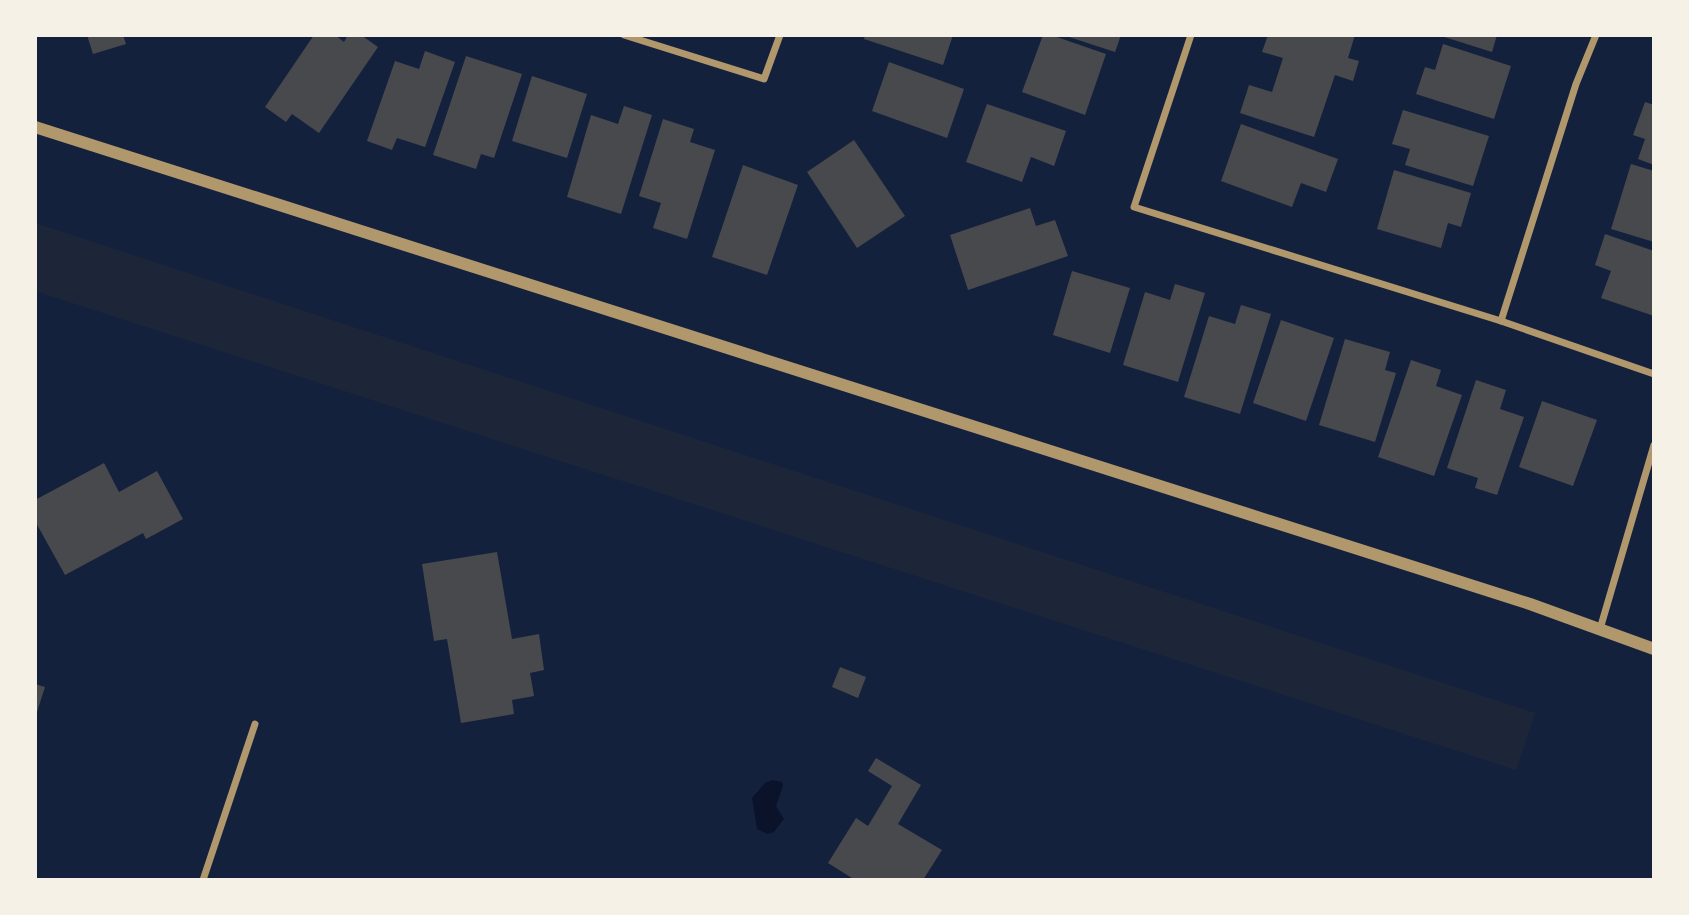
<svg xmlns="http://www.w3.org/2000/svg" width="1689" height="915" font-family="Signika,sans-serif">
  <rect width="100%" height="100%" fill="#14213d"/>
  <polygon fill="#1d2539" points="35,223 1535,713 1516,770 35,291"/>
  <polygon fill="#0b132b" points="772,780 782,782 783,786 776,806 784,819 774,832 767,834 757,829 752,798 765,783"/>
  <g fill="#48494c">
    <polygon points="87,35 123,35 126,44 93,54"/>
    <polygon points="314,35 335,35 344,42 348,35 361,35 378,47 319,133 292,114 286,122 265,107"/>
    <polygon points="865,35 953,35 943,65 864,39"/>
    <polygon points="1043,35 1051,35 1106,54 1085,115 1022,92"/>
    <polygon points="1063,35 1121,35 1115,52"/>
    <polygon points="1268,35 1355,35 1348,58 1359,61 1353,81 1335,75 1314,137 1240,113 1249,85 1272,92 1283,58 1262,52"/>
    <polygon points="1438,35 1497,35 1492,52"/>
    <polygon points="1443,44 1511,66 1494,119 1416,94 1425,67 1435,70"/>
    <polygon points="425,51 455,62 425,147 397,138 392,150 367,141 395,61 419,69"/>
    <polygon points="466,56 522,74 494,158 481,154 476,169 433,155"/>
    <polygon points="889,62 964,89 947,138 872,111"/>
    <polygon points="532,76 587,94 567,158 512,141"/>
    <polygon points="1645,102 1654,105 1654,165 1638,159 1645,139 1633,135"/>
    <polygon points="987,104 1066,131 1054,166 1031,157 1022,182 966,162"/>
    <polygon points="624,106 652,115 621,214 567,197 591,115 618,124"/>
    <polygon points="1403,110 1489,136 1473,186 1405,165 1410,149 1392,144"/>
    <polygon points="663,119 694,129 690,142 715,150 687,239 653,228 661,203 639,196"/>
    <polygon points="1241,124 1338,159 1326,192 1301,183 1292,207 1221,181"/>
    <polygon points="854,140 905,216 857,248 807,172"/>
    <polygon points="1631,164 1654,171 1654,242 1611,229"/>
    <polygon points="743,165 798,185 767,275 712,257"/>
    <polygon points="1394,170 1471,193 1461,227 1448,223 1441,248 1377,229"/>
    <polygon points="1030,208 1036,226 1055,220 1068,256 968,290 950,235"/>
    <polygon points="1605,234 1654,251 1654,316 1601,298 1611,271 1595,265"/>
    <polygon points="1072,271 1130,288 1110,353 1053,335"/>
    <polygon points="1175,284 1205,293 1178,382 1123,365 1145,292 1170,300"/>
    <polygon points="1241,305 1271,314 1240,414 1184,397 1209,316 1235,324"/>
    <polygon points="1281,320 1334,338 1306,421 1253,403"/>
    <polygon points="1345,339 1390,352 1385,370 1396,373 1375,442 1319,425"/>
    <polygon points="1411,360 1441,370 1436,386 1462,395 1434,476 1378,457"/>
    <polygon points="1476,380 1506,390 1500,409 1524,417 1497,495 1475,488 1478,478 1447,468"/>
    <polygon points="1542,401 1597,420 1573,486 1519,467"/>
    <polygon points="104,463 119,492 157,471 183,519 146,539 143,533 65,575 35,521 35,500"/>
    <polygon points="497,552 512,639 539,634 544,670 530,673 534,696 512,700 514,714 461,723 447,639 434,641 422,564"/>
    <polygon points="840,667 866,677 858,698 832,687"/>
    <polygon points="35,684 45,687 36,715 35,715"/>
    <polygon points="876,758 921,785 898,824 942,850 923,880 855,880 828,863 856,818 868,826 892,786 868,771"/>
  </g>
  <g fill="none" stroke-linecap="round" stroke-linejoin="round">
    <g stroke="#b1986c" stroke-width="7">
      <polyline points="624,35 764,79 780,35"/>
      <polyline points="1191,35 1134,207 1501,321 1654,374"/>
      <polyline points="1501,321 1576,84 1596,35"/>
      <polyline points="1600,629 1654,445"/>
      <polyline points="203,880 255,724"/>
    </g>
    <polyline stroke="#b1986c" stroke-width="12" points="35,127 1530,604 1654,649"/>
  </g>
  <rect width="1689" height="915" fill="none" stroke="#f6f1e7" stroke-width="74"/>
</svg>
